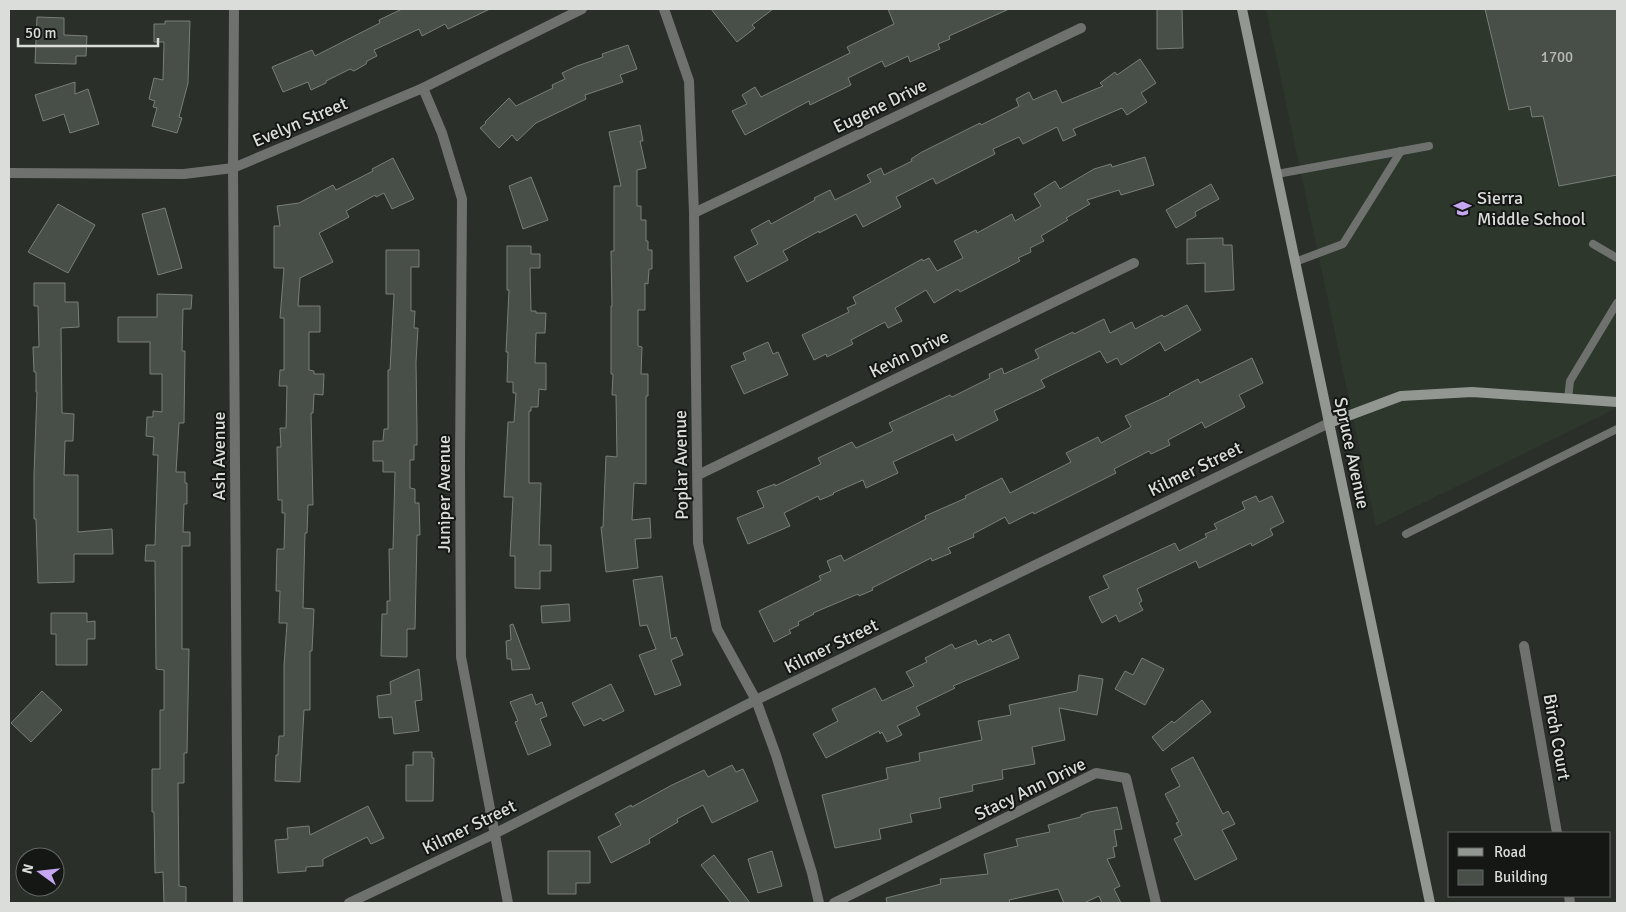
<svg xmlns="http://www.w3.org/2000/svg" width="1626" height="912" font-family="Signika,sans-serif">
  <rect width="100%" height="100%" fill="#2a2f2a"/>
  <polygon fill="#2d372c" points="1266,9 1617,9 1617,408 1376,526"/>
  <g fill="#484e48" stroke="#787f78">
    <polygon points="402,9 490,9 448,29 445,24 422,36 419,29 374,50 377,56 367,61 366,64 354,71 350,69 326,81 326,83 311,90 308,82 283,92 272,67 312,50 315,56 380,23 379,20"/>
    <polygon points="711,9 773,9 752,25 755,28 737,42"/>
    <polygon points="888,9 1009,9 949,36 950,39 938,44 940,49 910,62 908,56 885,67 882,61 848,78 851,85 810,105 809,101 745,135 732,111 747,104 742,95 755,87 761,97 850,53 847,47 894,24"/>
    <polygon points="1157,9 1182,9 1183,48 1157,49"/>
    <polygon points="1485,9 1617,9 1617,175 1559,186 1543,116 1532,117 1530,106 1509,110"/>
    <polygon points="37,17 64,18 64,35 87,36 86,56 76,56 76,64 35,63"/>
    <polygon points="165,21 190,21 188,83 179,117 182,118 177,133 152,126 157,108 153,107 155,101 149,99 154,78 163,80 164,42 154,42 154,24 165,24"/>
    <polygon points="628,45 637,69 620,75 623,82 585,95 586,99 536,123 517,141 512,135 499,148 480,128 486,123 485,122 509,98 516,106 553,88 552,85 565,79 562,73 577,66 603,57 602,54"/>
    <polygon points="1140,59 1156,83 1141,93 1147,102 1127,115 1122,108 1073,129 1076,135 1063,141 1057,127 1023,144 1019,137 993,149 995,154 936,184 933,178 896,197 901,207 863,227 856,214 819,233 819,231 783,251 788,260 747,282 734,257 758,244 751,230 769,220 771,224 815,200 814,198 830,190 835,200 871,182 867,175 881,168 884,175 912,161 911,159 922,152 980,123 981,125 1019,106 1016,99 1029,92 1033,100 1056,90 1062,103 1103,86 1100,83 1115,72 1117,75"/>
    <polygon points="75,82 75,94 88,89 99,124 70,133 64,114 43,121 35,95"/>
    <polygon points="640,125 643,141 640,141 646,168 637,170 637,206 641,206 641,220 646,220 646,241 648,241 648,250 652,250 652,269 649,269 648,284 645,283 645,310 638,310 638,346 642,347 641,374 648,374 648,396 646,396 646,484 634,483 632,520 650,518 651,538 635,539 638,568 606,572 601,527 603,527 606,456 617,457 616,395 612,395 613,374 611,374 611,306 612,306 611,251 614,251 614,186 621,186 609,132"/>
    <polygon points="1145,157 1154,185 1121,195 1119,190 1087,200 1090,204 1066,218 1068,220 1041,236 1044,241 1030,248 1031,252 1018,258 1020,261 960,292 958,289 934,303 926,290 895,308 902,321 888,328 885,322 851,340 853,344 827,357 826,354 814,360 802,335 849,312 847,308 856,304 853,297 922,259 923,261 929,258 937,271 963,258 954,241 976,230 977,233 1012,214 1015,221 1041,206 1034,194 1055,181 1060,189 1094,169 1111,164 1112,167"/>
    <polygon points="393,158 414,199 392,209 384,193 376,197 375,195 346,211 349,217 319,233 333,262 300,278 298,306 320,306 320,332 309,332 309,370 314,371 314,374 324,374 323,395 314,394 313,413 311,413 313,505 308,505 307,533 305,533 303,608 314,609 312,651 310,651 310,710 304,710 300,782 275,781 276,755 278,755 279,736 284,736 284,666 287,623 279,623 280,591 276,591 277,549 284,549 285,513 282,513 282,500 278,500 277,447 281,447 280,428 286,428 287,386 279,386 280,370 284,370 284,318 280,318 284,268 274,268 274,226 280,226 277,206 299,203 333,185 336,190 373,171 372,169"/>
    <polygon points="531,177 548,220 523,229 509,186"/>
    <polygon points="1211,184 1219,199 1195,212 1196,216 1176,228 1166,210"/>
    <polygon points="58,204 95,225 68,273 28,252"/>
    <polygon points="165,208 182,268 158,275 142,214"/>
    <polygon points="1223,238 1223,245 1232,245 1234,290 1205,292 1205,263 1187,264 1187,239"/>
    <polygon points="507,246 531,246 531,254 540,254 540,268 530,268 531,311 536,311 536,313 546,313 545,333 536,333 535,363 546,363 546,390 539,389 538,407 531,407 531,411 529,411 529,483 541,483 539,545 551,545 551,571 540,571 540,589 515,588 515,556 510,556 513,497 504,497 508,422 514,422 516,393 513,393 513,382 507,382 508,352 506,352 509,290 507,290"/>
    <polygon points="386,250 419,250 419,267 411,267 411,311 415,311 414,328 418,328 416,362 417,429 417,445 414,445 414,460 410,460 410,488 415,489 415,503 419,503 420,535 417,535 415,629 407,629 407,657 381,656 382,614 387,614 387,601 390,601 389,549 393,549 395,472 383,472 383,461 373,461 373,441 383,441 384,429 388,429 388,370 390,370 394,294 386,294"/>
    <polygon points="34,283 65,283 65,302 78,302 79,327 61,328 62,413 74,414 73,441 65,441 64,475 78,475 78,532 112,529 113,554 74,554 74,582 38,583 36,519 34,519 34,475 37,392 36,392 36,372 34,372 33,347 39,347 38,306 34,306"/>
    <polygon points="157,294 192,295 191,309 183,309 182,351 185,351 184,423 179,423 176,472 185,472 185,483 187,483 187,504 184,504 183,532 190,532 190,546 182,546 182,649 189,649 187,753 184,753 184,783 178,783 179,886 186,887 186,903 164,903 163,872 155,873 154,812 152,812 152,769 160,769 160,710 164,710 164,670 156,669 155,561 145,561 146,545 155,545 158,455 153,455 154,437 146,436 147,417 153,417 153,411 162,412 162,374 150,374 150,342 118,342 118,317 157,317"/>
    <polygon points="1187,305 1201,330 1165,351 1160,342 1121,365 1117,358 1107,363 1100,351 1041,380 1045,387 994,411 998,420 956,441 953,434 893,462 898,473 866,488 863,480 833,493 834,494 820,500 818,496 784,513 790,526 748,544 737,518 764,507 757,491 775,484 775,486 821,464 818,458 852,442 856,448 893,431 889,423 950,395 952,397 990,378 989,374 1002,368 1004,374 1039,358 1035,350 1073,332 1074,334 1104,319 1110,333 1132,322 1135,329 1162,315 1164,317"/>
    <polygon points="768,342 773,354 778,352 788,375 744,394 731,366 746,360 743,353"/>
    <polygon points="1252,358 1263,383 1239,395 1245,407 1205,428 1202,422 1168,440 1170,445 1151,454 1149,451 1114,469 1116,473 1034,514 1033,512 1009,524 1005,517 973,534 974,537 948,548 951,553 932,561 931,558 872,588 873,590 859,596 858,594 813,613 814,614 798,622 799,625 789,630 791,633 774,642 759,611 821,580 819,576 831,571 827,561 841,555 844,561 926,519 925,516 966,498 965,496 1002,478 1010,493 1071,462 1066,453 1098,437 1101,443 1131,427 1125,416 1170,395 1169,394 1198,379 1200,383"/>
    <polygon points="1256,496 1259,502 1272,496 1284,522 1270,529 1273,535 1252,546 1251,543 1199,568 1196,561 1137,589 1142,601 1139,603 1143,610 1119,622 1116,615 1102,623 1089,597 1109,588 1103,576 1175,543 1179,551 1207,537 1205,534 1217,529 1214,524 1245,509 1242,502"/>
    <polygon points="662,576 671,639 676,637 683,655 671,660 681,685 655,695 639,655 656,649 647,625 640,626 633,580"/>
    <polygon points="569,604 570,621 542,623 541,606"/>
    <polygon points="51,613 87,613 87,622 95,621 95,639 87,639 87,665 56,665 56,634 51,634"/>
    <polygon points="513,624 519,640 530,669 512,670 511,659 507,659 506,641 511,640 510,625"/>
    <polygon points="1009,634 1019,658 953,686 955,688 916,707 920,715 897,726 902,735 887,742 882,732 880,734 879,731 826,758 813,734 838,721 832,709 875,688 882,701 914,686 906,672 927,662 925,658 952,644 955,649 976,640 978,645 991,639 992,642"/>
    <polygon points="1142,658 1164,669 1145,705 1115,689 1125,671 1133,675"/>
    <polygon points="419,669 422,700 415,701 419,731 394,734 392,717 379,718 377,696 391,694 390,682"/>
    <polygon points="1079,675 1103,679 1097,715 1059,708 1065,740 1032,747 1035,764 1002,770 1003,779 972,785 973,791 939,798 941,808 910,814 912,822 879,829 881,839 835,848 822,795 888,779 886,768 920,761 919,753 982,740 978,721 1011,715 1009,705 1077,691"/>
    <polygon points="611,684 624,711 603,721 601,718 584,726 572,703"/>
    <polygon points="42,691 62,710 31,742 11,723"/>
    <polygon points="532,694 536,705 542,702 547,716 540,719 551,745 528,755 515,722 518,721 510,702"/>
    <polygon points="1202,700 1211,712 1163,751 1152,737 1172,721 1174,723"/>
    <polygon points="413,752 432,752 432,758 434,758 433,801 406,801 406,765 413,765"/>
    <polygon points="1193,757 1223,814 1228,811 1235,824 1222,830 1237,859 1195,880 1174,839 1182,835 1176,823 1179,822 1165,794 1180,786 1171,769"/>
    <polygon points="732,765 736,772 743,769 758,801 712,823 703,805 677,819 678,822 649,839 650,843 611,863 598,837 621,825 615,814 631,805 632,807 672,785 704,770 708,777"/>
    <polygon points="368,806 384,838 371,844 367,837 323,859 323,866 306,867 306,871 278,873 275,840 288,839 287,828 309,826 310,835"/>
    <polygon points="1117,807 1122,829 1114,830 1117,846 1113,847 1115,857 1107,859 1120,886 1114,889 1121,903 1102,903 1099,896 1084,903 1064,903 1058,889 1009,900 1010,903 887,903 886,898 941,884 940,879 988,874 984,854 1018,846 1016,839 1050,832 1048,825 1081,817 1081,815 1089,812"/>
    <polygon points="548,851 590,851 590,883 576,883 576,894 548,894"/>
    <polygon points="772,851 782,886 758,893 748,859"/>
    <polygon points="714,855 750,903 731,903 701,865"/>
  </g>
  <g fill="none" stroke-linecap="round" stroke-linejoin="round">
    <g stroke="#6e716e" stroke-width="8">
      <polyline points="1277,174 1429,146"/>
      <polyline points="1593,244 1617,258"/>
      <polyline points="1295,262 1343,244 1401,151"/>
      <polyline points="1568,399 1570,381 1617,303"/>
      <polyline points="1406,534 1617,429"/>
    </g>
    <g stroke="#6e716e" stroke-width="10">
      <polyline points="234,9 233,168 238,903"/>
      <polyline points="664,9 689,81 694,213 698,543 717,629 756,700 776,755 812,873 819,903"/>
      <polyline points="423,88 442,133 462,199 460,462 461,657 508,903"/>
      <polyline points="9,173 184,174 233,168 423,88 582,9"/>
      <polyline points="694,213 1081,28"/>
      <polyline points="698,475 1134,263"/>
      <polyline points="1524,646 1557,833"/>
      <polyline points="1569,896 1570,903"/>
      <polyline points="349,903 494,834 756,700 1329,423"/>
      <polyline points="834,903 1096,773 1126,778 1156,903"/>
    </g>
    <g stroke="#929792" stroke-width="10">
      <polyline points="1242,9 1430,903"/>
      <polyline points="1329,423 1401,396 1472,392 1617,402"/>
    </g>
  </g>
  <defs>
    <symbol id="school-bare" viewBox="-9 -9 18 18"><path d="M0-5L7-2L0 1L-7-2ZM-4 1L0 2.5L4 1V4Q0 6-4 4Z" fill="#c5a7f1" stroke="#141714" stroke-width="2.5" paint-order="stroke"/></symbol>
  </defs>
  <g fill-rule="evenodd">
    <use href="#school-bare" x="1450" y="196" width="25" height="25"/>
  </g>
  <g text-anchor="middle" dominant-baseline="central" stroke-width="4" stroke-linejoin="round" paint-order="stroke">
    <g font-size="15" fill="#b6b9b6">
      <text x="1557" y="57">1700</text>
    </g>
    <g font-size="18" fill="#daddda" stroke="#141714">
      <text transform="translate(880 106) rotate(-26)">Eugene Drive</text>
      <text transform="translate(300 122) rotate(-23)">Evelyn Street</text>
      <text transform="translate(909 354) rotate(-26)">Kevin Drive</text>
      <text transform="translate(1352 453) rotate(78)">Spruce Avenue</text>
      <text transform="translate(219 456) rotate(-90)">Ash Avenue</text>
      <text transform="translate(681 465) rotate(-91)">Poplar Avenue</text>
      <text transform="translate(1195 469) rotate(-26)">Kilmer Street</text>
      <text transform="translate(444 494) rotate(-90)">Juniper Avenue</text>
      <text transform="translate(831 646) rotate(-26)">Kilmer Street</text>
      <text transform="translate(1557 737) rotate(80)">Birch Court</text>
      <text transform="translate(1030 789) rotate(-26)">Stacy Ann Drive</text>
      <text transform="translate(469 827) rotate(-26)">Kilmer Street</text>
    </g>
    <g font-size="18" fill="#daddda" stroke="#141714" text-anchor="start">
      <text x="1477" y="198">Sierra<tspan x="1477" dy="21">Middle School</tspan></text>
    </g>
  </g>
  <rect width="1626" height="912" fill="none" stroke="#daddda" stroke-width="20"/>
  <rect x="1448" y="832" width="162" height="65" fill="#141714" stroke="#636663"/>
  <rect x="1458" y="848" width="25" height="8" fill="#929792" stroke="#636663"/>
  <text x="1494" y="857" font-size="15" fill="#daddda">Road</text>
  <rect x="1458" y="870" width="25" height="15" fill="#484e48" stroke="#636663"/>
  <text x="1494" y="882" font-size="15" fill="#daddda">Building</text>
  <g transform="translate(40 872) rotate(285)"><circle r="24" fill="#141714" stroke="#636663"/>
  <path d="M0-4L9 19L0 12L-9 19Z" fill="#c5a7f1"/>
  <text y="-8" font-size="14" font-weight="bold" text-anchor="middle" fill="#daddda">N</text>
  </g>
  <path d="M18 38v8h140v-8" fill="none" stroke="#daddda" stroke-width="2.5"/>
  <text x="25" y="38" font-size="15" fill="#daddda" stroke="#141714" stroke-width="4" paint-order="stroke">50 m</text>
</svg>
